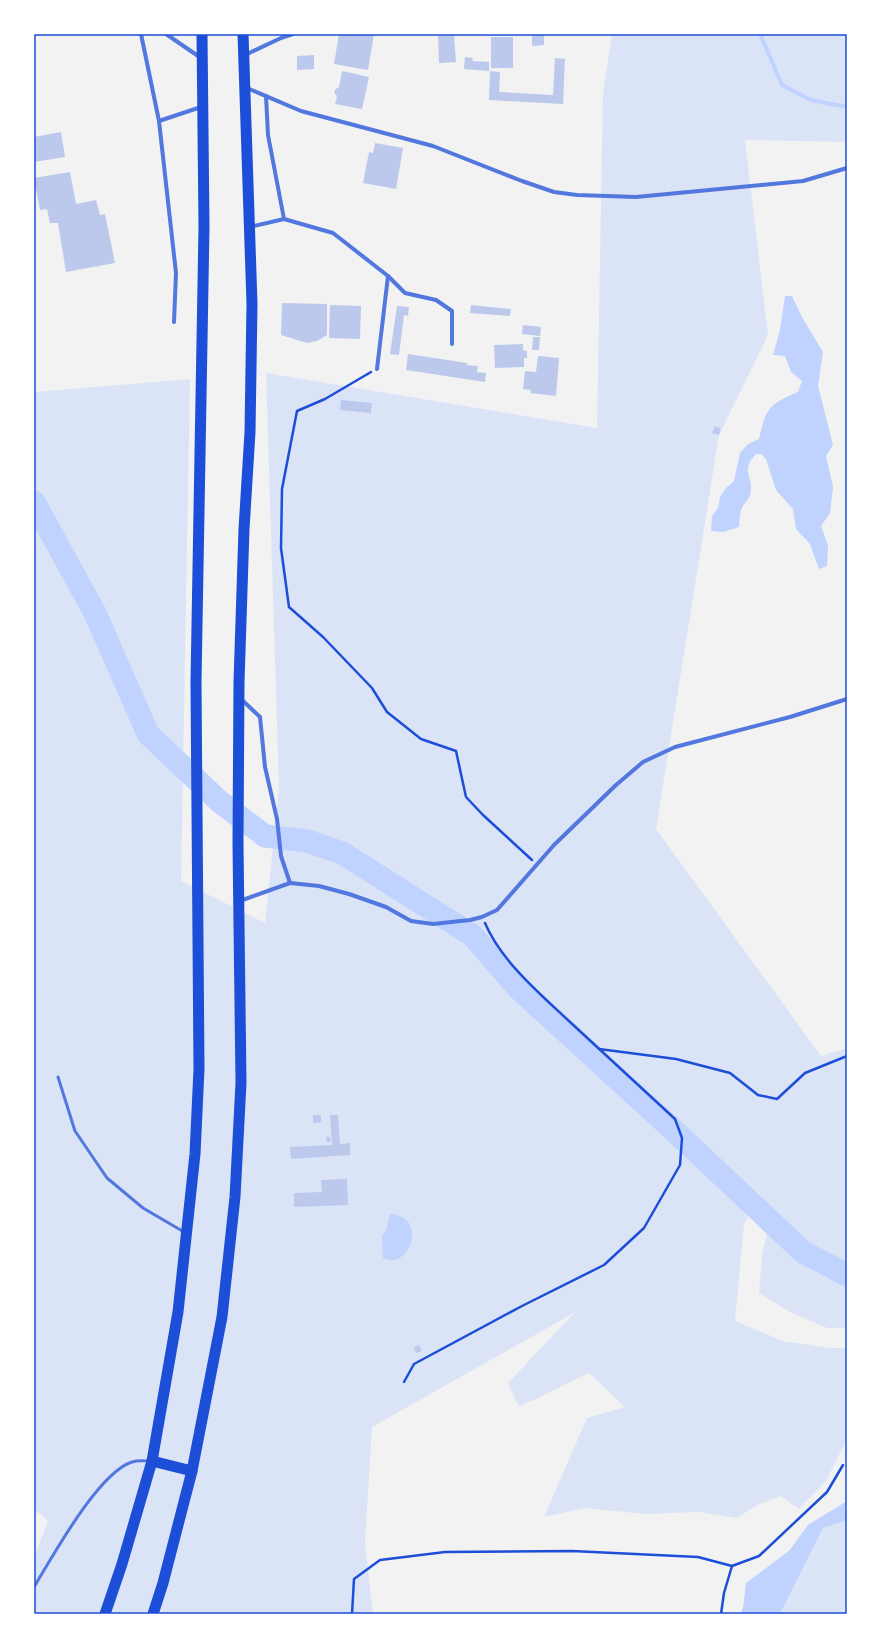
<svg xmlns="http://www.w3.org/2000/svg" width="881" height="1648" font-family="'Open Sans',sans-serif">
  <rect width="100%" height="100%" fill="#f2f2f2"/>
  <g fill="#dbe4f7">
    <polygon points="612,34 847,34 847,142 745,140 768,335 719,435 656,829 821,1056 847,1048 847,1328 827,1328 790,1312 759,1293 762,1257 772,1208 765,1201 751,1210 744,1224 735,1321 783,1341 830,1348 847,1348 847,1439 826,1481 799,1509 781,1496 757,1505 737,1518 699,1512 644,1514 585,1508 544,1517 587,1418 625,1407 589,1373 519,1407 508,1383 574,1313 372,1427 365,1542 373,1614 34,1614 34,1557 48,1521 34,1509 34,392 190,379 181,881 265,923 279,788 266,373 597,428 603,93"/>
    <polygon points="847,1520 847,1614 780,1614 823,1528"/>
  </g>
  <g fill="#bfd3fe">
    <path d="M785 296H792L802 317 823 352 818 386 833 445 826 456 833 487 830 513 821 526 828 545 827 566 819 569 810 544 796 529 793 509 776 490 766 459 761 454H756C739 472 755 476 750 495 749 500 744 503 742 508 739 513 740 521 739 527L723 532 711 531 712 516 718 508 720 497 726 488 734 481 740 453 748 444 759 439C766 408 769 404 798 392L802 381 791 372 785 356 773 355 780 330Z"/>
    <path d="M390 1214C425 1216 413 1259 393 1260 390 1260 386 1259 383 1258L382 1236 386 1231Z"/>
    <polygon points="847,1501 847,1520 823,1528 780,1614 740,1614 743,1608 746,1583 789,1551 808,1525"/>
  </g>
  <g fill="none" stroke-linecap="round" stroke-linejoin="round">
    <polyline stroke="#bfd3fe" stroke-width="4" points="760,34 782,85 811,100 847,107"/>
    <polyline stroke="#bfd3fe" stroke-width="23" points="34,502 95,613 148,734 219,801 265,836 307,841 342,853 472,935 518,988 682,1138 803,1252 847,1275"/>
  </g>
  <g fill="#bdc9ec">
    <polygon points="339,34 374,34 368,70 334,64"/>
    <polygon points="532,34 544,34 544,45 532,46"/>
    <polygon points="454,35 456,62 439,63 438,36"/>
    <rect x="491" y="37" width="22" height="31"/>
    <polygon points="314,55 314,69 297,70 297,56"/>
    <polygon points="465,57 473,58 472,61 489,62 489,71 464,69"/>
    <polygon points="555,58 565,59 563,104 489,100 490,71 500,72 499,92 553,95"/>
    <polygon points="342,71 369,77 362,109 335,104 337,97 334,92 336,89 339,87"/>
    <polygon points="61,132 65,157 34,162 34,137"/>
    <polygon points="375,143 403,148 396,189 363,183 369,152 373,153"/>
    <polygon points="70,172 76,204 96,200 100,215 105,214 115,263 66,272 58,223 50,223 47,209 40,210 34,178"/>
    <polygon points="282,303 327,304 327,335 317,341 307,343 281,335"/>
    <polygon points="330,305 361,306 360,339 329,338"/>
    <polygon points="471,305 511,309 510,316 470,313"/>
    <polygon points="397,306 409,307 408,316 404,315 399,355 390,354"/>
    <polygon points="523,325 541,327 540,336 522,334"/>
    <polygon points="533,337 540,337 539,350 532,350"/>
    <polygon points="523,344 523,350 527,351 527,358 524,358 524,367 495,368 494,345"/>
    <polygon points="408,354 467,363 467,365 478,366 477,372 486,373 485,382 406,370"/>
    <polygon points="538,356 559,358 556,396 530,393 531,390 523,389 525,371 536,372"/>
    <polygon points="341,400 372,403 371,413 340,410"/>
    <polygon points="715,426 721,429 719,435 712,433"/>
    <polygon points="34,986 36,993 35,1010 34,1010"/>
    <polygon points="313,1115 321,1115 321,1122 313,1123"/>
    <polygon points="330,1115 338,1115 340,1144 350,1143 350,1155 291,1159 290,1147 332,1145"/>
    <polygon points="326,1137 330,1137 331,1142 327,1142"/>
    <polygon points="347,1179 348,1205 294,1207 294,1193 322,1192 321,1180"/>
    <polygon points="419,1345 422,1351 416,1353 414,1347"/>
  </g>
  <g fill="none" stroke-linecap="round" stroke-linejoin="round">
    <g stroke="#1d4ed8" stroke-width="2.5">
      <polyline points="371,372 325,399 297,411 282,489 281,548 289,607 323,637 372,688 387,712 421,739 456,751 466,797 483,815 532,860"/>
      <polyline points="599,1049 676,1059 730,1073 758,1095 777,1099 805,1073 847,1056"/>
      <path d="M404 1382 414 1364 522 1306 604 1265 644 1228 680 1165 682 1138 675 1119C640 1087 605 1054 570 1022 540 994 501 961 485 923"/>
      <polyline points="352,1614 354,1579 380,1560 445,1552 572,1551 698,1557 732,1566"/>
      <polyline points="721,1614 724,1593 732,1566 759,1556 827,1492 843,1465"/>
    </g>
    <g stroke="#5277de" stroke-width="3">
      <polyline points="58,1077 75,1131 107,1178 143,1208 184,1232"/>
      <path d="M34 1587C53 1556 98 1473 132 1462 138 1460 144 1461 150 1461"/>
    </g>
    <g stroke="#5277de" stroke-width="4">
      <polyline points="141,34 159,121"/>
      <polyline points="166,34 201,58"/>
      <polyline points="245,55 281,38 293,34"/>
      <polyline points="247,88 301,111 433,146 522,181 554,192 577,195 636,197 803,181 847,168"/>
      <polyline points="266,96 268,135 284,219"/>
      <polyline points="250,227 284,219 333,233 388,276 377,369"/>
      <polyline points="388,276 405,293 436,300 452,311 452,344"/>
      <polyline points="174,322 176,273 159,121 201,107"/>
      <polyline points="241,699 260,717 265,767 277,819 281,856 290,883"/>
      <polyline points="240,901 290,883 319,886 349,894 386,907 411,921 433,924 470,920 482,917 497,910 554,845 616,785 643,762 675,747 790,717 847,699"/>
    </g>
    <g stroke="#1d4ed8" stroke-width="11">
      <polyline points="152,1461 192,1471"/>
      <polyline points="105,1614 122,1564 152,1461 178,1312 195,1154 199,1069 196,682 204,227 202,34"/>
      <polyline points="153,1614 163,1583 192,1471 222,1317 235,1197 241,1083 238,844 239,682 244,529 250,432 252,304 243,34"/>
    </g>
  </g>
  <rect width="881" height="1648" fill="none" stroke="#ffffff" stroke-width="70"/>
  <rect x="35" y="35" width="811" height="1578" fill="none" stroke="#1d4ed8" stroke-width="1.5"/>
</svg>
